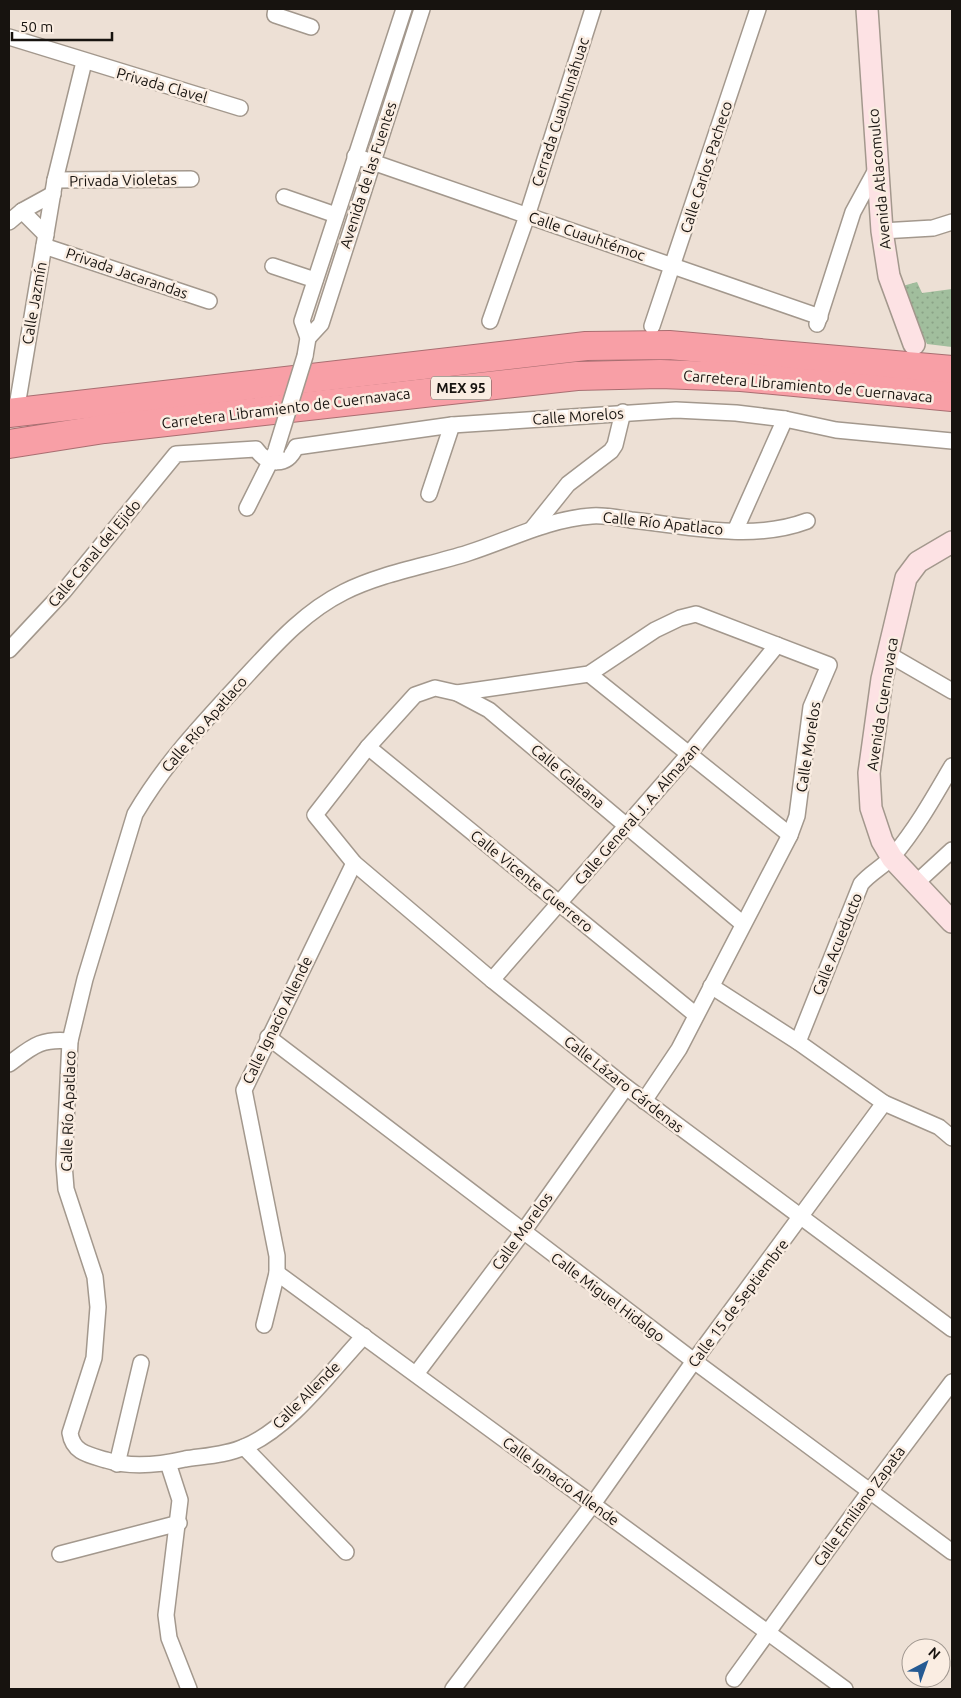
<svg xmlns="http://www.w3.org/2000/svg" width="961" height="1698" font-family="Ubuntu,sans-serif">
  <defs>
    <pattern id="park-dots" width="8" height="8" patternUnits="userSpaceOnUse" patternTransform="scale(1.25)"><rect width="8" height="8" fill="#a1be9d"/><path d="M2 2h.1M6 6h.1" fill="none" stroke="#8aa286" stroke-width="1.8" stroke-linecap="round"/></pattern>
  </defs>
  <rect width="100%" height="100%" fill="#ede0d5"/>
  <polygon fill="url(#park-dots)" points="917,282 922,293 952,289 952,347 927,344 899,287"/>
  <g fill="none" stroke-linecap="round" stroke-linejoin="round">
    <defs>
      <g id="street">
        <polyline points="276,9 275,15 311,27"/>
        <polyline points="9,37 240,108"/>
        <polyline points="355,156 820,317"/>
        <polyline points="55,180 191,179"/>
        <polyline points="284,197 336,215"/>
        <polyline points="22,211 46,235"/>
        <polyline points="9,222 22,211 53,194"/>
        <polyline points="882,231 933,228 952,222"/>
        <polyline points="44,246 209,301"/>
        <polyline points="273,266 315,280"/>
        <polyline points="490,321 527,216 593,9"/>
        <polyline points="817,324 853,212 877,168"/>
        <polyline points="652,326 758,9"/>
        <polyline points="308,338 321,324 422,9"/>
        <polyline points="305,356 308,338 302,321 404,9"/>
        <polyline points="16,412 55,180 84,62"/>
        <polyline points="429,494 452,425"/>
        <polyline points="247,508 274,454"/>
        <polyline points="532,529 568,484 611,451 615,445 623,412"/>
        <polyline points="735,531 785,419"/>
        <path d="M9 650 64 591 176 454 256 449C268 466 287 467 296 447L452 425 676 410 736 413 785 419 836 430 952 441"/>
        <polyline points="888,654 952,691"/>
        <polyline points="589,674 790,835"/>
        <polyline points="457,693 589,674 655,630 680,618 696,614 829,665 811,707 797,816 790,835 679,1049 644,1101"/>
        <polyline points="368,747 696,1015"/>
        <polyline points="915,884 952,850"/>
        <polyline points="743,924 489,710 457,693 435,688 415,695 368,747 315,815 354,863 492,980 626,1087 952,1329"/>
        <polyline points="492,980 689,754 777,645"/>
        <polyline points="711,986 798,1042 884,1103 939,1127 952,1138"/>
        <polyline points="268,1037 694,1361 952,1552"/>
        <path d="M798 1042 861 884C870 873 883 867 893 856 916 829 934 797 952 766"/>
        <path d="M9 1064C32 1047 40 1038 70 1041"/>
        <polyline points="277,1273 845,1689"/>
        <polyline points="264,1325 277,1273 277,1256 244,1090 354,863"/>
        <path d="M364 1336C330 1372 290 1428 244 1447 227 1455 204 1456 185 1459 159 1465 131 1468 106 1460 89 1455 73 1453 70 1433L94 1358 98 1307 95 1277 66 1189 64 1164 70 1041 85 979 135 814C163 766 200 726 238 685 270 651 300 614 344 592 382 573 427 566 468 553 509 540 548 519 592 516 604 515 619 518 631 520 689 526 751 542 807 521"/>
        <polyline points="416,1374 523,1232 626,1087"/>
        <polyline points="244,1447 346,1552"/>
        <polyline points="168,1463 180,1500 166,1615 169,1638 189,1689"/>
        <polyline points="117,1464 141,1363"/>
        <polyline points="60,1554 179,1523"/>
        <polyline points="734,1679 870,1491 952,1382"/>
        <polyline points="453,1689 593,1504 694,1361 884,1103"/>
      </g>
      <g id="secondary">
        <polyline points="867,9 882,231 889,276 914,344"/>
        <polyline points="952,542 918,562 906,578 882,679 869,773 871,808 882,841 892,858 952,922"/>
      </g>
      <g id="highway">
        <polyline points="9,413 586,346 669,345 952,370"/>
        <polyline points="9,444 104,429 577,376 660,374 741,377 952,397"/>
      </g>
    </defs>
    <use href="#street" stroke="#a3988d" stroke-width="18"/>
    <use href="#secondary" stroke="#a3988d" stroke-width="24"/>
    <use href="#highway" stroke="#a96e71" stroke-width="30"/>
    <use href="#street" stroke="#fff" stroke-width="15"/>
    <use href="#secondary" stroke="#fde2e4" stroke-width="21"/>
    <use href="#highway" stroke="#f89fa6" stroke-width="28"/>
    <defs>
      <polyline id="street-bridge" points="276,450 305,356"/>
    </defs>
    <use href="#street-bridge" stroke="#a3988d" stroke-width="18" stroke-linecap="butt"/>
    <use href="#street-bridge" stroke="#fff" stroke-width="15"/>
  </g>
  <g text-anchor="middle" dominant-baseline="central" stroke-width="5" stroke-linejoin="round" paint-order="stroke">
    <rect fill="#faede2" stroke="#5b544e" stroke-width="1" x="431" y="376.5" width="60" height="23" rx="4"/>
    <g font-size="14" font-weight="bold" fill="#17130f">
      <text x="461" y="388">MEX 95</text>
    </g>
    <g font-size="15" fill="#17130f" stroke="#faede2">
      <text transform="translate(162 85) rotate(16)">Privada Clavel</text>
      <text transform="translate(560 112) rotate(-72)">Cerrada Cuauhunáhuac</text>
      <text transform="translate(706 167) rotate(-72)">Calle Carlos Pacheco</text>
      <text transform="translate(368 175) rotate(-72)">Avenida de las Fuentes</text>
      <text transform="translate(879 179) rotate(-95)">Avenida Atlacomulco</text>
      <text transform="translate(123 180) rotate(-1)">Privada Violetas</text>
      <text transform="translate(587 236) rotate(19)">Calle Cuauhtémoc</text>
      <text transform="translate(127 273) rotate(19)">Privada Jacarandas</text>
      <text transform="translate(34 303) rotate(-80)">Calle Jazmín</text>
      <text transform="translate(808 386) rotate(5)">Carretera Libramiento de Cuernavaca</text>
      <text transform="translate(286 408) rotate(-7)">Carretera Libramiento de Cuernavaca</text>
      <text transform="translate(578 416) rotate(-4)">Calle Morelos</text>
      <text transform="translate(663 523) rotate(6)">Calle Río Apatlaco</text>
      <text transform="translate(94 553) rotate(-50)">Calle Canal del Ejido</text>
      <text transform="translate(882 704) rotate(-81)">Avenida Cuernavaca</text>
      <text transform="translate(204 724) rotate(-49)">Calle Río Apatlaco</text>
      <text transform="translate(808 747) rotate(-81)">Calle Morelos</text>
      <text transform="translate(568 776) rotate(40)">Calle Galeana</text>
      <text transform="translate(637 814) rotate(-49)">Calle General J. A. Almazan</text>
      <text transform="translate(532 881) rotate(39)">Calle Vicente Guerrero</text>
      <text transform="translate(837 944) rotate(-68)">Calle Acueducto</text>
      <text transform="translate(277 1020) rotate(-64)">Calle Ignacio Allende</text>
      <text transform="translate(624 1084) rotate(38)">Calle Lázaro Cárdenas</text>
      <text transform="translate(68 1111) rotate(-88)">Calle Río Apatlaco</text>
      <text transform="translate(522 1231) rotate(-54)">Calle Morelos</text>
      <text transform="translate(608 1297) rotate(37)">Calle Miguel Hidalgo</text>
      <text transform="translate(738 1303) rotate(-53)">Calle 15 de Septiembre</text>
      <text transform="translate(306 1395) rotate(-45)">Calle Allende</text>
      <text transform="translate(561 1481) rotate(36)">Calle Ignacio Allende</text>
      <text transform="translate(859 1506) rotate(-54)">Calle Emiliano Zapata</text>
    </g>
  </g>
  <rect width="961" height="1698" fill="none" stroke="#17130f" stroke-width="20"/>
  <g transform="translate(926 1663) rotate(41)"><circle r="24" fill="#faede2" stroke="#9f968e"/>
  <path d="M0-4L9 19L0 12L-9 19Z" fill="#245a93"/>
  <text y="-8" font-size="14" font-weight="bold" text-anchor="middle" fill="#17130f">N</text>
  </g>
  <path d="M12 32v8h100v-8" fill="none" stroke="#17130f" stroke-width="2.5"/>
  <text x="20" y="32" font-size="15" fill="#17130f" stroke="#faede2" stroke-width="4" paint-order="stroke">50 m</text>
</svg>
